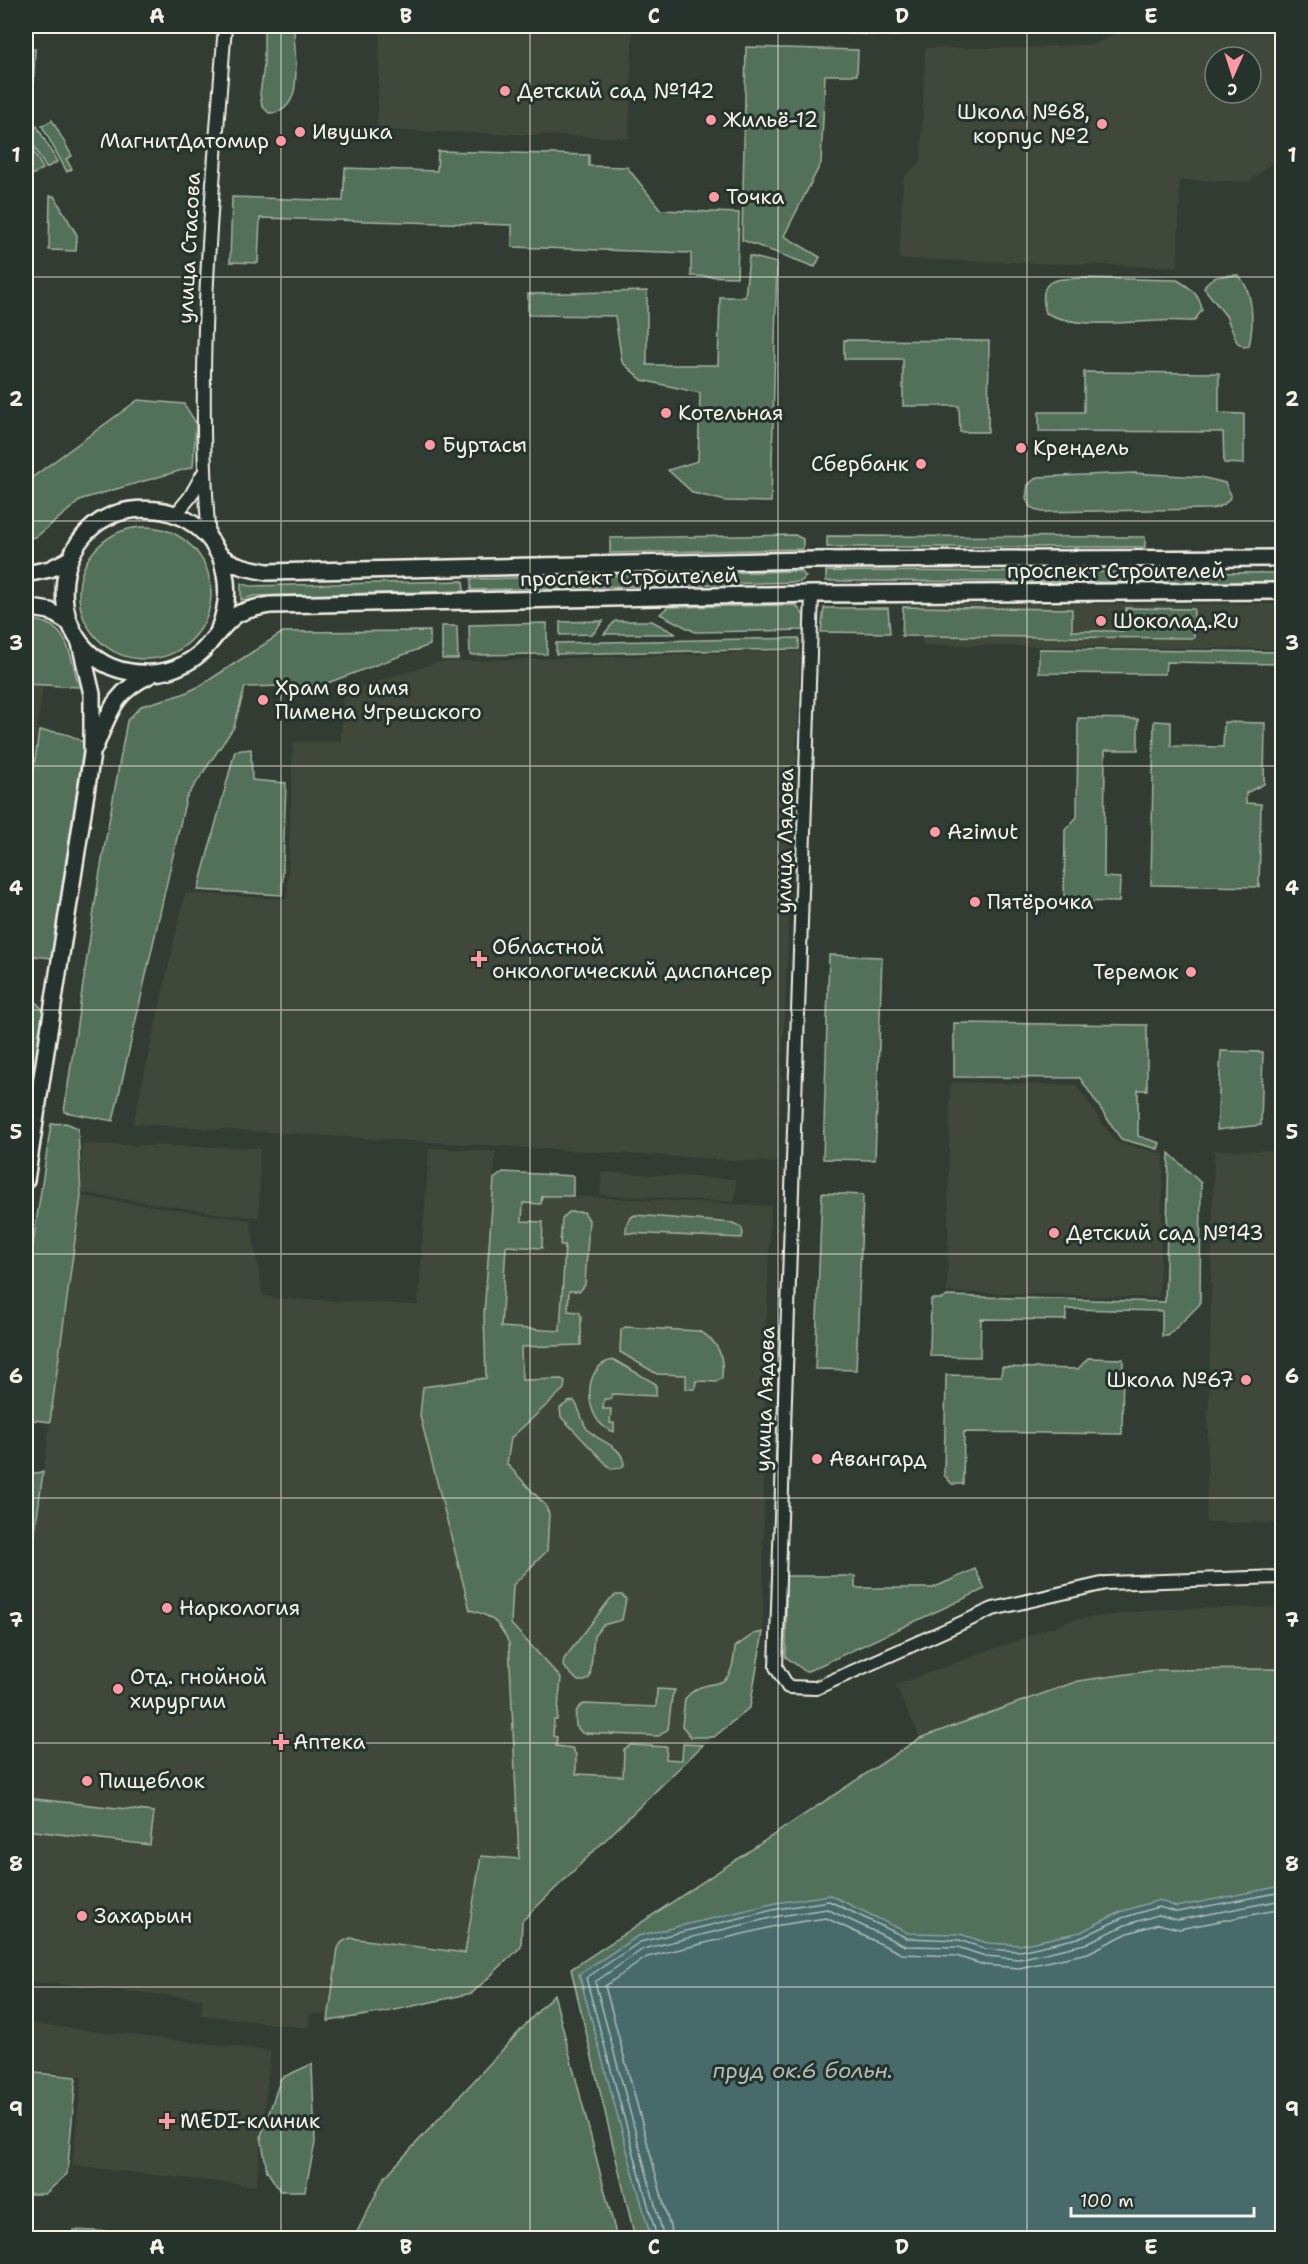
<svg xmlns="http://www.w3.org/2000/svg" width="1308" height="2264" font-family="'Shantell Sans',sans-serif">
  <rect width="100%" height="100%" fill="#323c33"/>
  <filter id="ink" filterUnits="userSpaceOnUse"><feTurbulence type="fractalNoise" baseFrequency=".0167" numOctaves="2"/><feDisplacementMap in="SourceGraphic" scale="12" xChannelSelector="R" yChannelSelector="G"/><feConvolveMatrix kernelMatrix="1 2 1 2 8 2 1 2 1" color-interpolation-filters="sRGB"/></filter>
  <g filter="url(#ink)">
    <g fill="#40463a" fill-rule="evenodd">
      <polygon points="380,26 633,26 629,138 377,130"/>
      <path d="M1129 26H1282V155L1249 182 1180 180 1178 267 899 259 903 178 921 161 925 48H1024L1095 44ZM1215 57H1251V93H1215Z"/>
      <polygon points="921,604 1282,604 1282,649 922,645"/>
      <polygon points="801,651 778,1163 133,1124 185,893 287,899 293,742 341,742 343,693 437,662"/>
      <polygon points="26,684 43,685 26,825"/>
      <polygon points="950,1082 1076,1085 1116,1142 1164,1154 1159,1298 947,1292"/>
      <polygon points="82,1144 260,1148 259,1217 229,1215 82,1193"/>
      <polygon points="429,1148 496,1151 494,1178 503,1172 573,1176 573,1196 771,1206 765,1369 763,1632 750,1707 703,1745 522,1921 470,1985 336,2015 310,2014 308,2028 201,2015 202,1999 26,1981 26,1600 81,1196 250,1220 263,1295 274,1298 418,1305"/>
      <polygon points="1214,1150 1282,1151 1282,1523 1206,1522"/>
      <polygon points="601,1172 736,1179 735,1202 600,1195"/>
      <polygon points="1282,1607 1282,1669 1156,1670 1078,1681 920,1738 895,1685 1071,1620 1160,1609"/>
      <polygon points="26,2023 271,2051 256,2186 72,2166 82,2076 26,2069"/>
    </g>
    <g fill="#52715a" stroke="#a3b1a1" stroke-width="1.5">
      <path d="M264 26H294C293 52 308 113 269 113L262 106 260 94 264 66Z"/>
      <polygon points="839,26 898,26 898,36 839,33"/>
      <polygon points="746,47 858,50 857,75 825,75 821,163 784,236 820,257 815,267 742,240"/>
      <polygon points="26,49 35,49 33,98 29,98 26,91"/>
      <polygon points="52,120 72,156 66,159 72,169 67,172 42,126"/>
      <polygon points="37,126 57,162 46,168 26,132"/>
      <polygon points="28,141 43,169 28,177 26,173 26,143"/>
      <polygon points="438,151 589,155 589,166 627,167 661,210 739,213 737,277 691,276 691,253 512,247 512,225 260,218 258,263 230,262 232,197 343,201 345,168 437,171"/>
      <polygon points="50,196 54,196 77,235 76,251 49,250"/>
      <polygon points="749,256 777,263 771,502 726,501 693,493 668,470 698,461 700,393 642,380 622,362 615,316 528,315 528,294 647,291 647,365 718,365 720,297 745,297"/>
      <path d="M1238 275C1254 291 1254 325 1249 346L1244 347 1237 342 1226 316 1204 288C1208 275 1226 275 1238 275Z"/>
      <path d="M1083 278 1177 280C1190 287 1200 295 1202 310L1194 321C1182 321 1169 320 1157 321 1123 322 1077 329 1046 313 1036 277 1056 279 1083 278Z"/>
      <polygon points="844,340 989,341 988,432 960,432 959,406 903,406 903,359 844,359"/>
      <polygon points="1084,372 1219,373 1219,413 1244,414 1244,464 1224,463 1223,432 1039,431 1039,412 1084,412"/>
      <polygon points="138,400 184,404 196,423 193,467 82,499 36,537 26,538 26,482"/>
      <path d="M1133 473 1201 477 1225 483 1231 495C1227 505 1220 507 1210 509L1041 512 1030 507 1026 498 1028 485 1037 477Z"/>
      <circle cx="145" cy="593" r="66"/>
      <polygon points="795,535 803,539 803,549 610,553 610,538"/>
      <polygon points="827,536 1145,537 1145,547 827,547"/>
      <polygon points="801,571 806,577 800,582 471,590 471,579"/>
      <polygon points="826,571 1282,573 1282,583 826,581"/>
      <polygon points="463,581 464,591 254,596 241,600 241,583 250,586"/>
      <polygon points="796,605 805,617 807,630 695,632 660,614 668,607"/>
      <polygon points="903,607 1072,609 1072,631 1125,631 1126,608 1194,609 1194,638 902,636"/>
      <polygon points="824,608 888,608 890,633 821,632"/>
      <path d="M26 620C68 619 70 654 79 687L26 684Z"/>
      <polygon points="603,621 593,634 560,635 560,622"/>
      <polygon points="615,621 652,621 676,634 604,634"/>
      <polygon points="547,623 547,654 470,655 469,625"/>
      <polygon points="442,626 457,626 458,659 442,659"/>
      <polygon points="430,631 430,645 322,685 245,687 234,727 186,798 113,1121 64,1112 99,877 127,721 141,706 183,694 200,686 283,632"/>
      <polygon points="799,638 799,649 556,654 556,643"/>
      <polygon points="1039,649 1282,652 1282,664 1166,662 1165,674 1039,673"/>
      <polygon points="1078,718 1138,719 1138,750 1105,750 1104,877 1120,878 1119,902 1064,901 1065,830 1077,817"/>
      <polygon points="1154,721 1171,722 1171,746 1223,747 1224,722 1265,723 1264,784 1246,793 1246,803 1261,804 1259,887 1151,885"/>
      <path d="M39 731C56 731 70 733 84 743L51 958 26 955V825Z"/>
      <polygon points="251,749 252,780 286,783 282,895 198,890 235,751"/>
      <polygon points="829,955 882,957 875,1160 823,1159"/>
      <polygon points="26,999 36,1002 43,1010 40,1044 26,1127"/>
      <polygon points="954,1023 1147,1025 1147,1090 1138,1090 1138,1136 1160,1143 1158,1149 1121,1139 1080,1078 954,1077"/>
      <polygon points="1221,1051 1263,1052 1261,1125 1217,1130"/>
      <polygon points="66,1123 78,1128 81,1196 50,1422 26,1419 26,1290 51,1124"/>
      <polygon points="1169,1153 1201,1183 1200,1304 1168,1336 1162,1336 1162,1311 1066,1309 1066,1320 981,1319 980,1357 930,1356 931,1299 943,1299 947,1296 1165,1302"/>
      <path d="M503 1172 573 1176V1196H542L541 1204 523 1203 522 1221 543 1222 542 1248 506 1246 501 1327 560 1331 565 1245H560L562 1219 569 1212H584L589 1220 585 1285 580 1291H569L568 1311 579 1312 581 1316V1345L521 1347 522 1380 561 1379 565 1381 564 1389 511 1438 507 1464 545 1505 549 1514 547 1551 513 1585 511 1624 561 1678 557 1720H554L553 1736 557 1737 556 1746 572 1748 576 1755V1774L623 1776 624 1749 631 1745 667 1747 666 1759 682 1760 683 1744 703 1745 522 1921 521 1947 472 1993 386 2012 328 2021 338 1948 342 1942 350 1938 465 1953 481 1856 519 1859 509 1643C500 1623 491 1615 470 1610L420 1416 423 1387 486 1378 484 1314 494 1179Z"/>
      <polygon points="822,1193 863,1195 856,1370 815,1369"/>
      <path d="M635 1215 733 1223 741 1227 743 1233 742 1238 626 1233C626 1224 627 1219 635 1215Z"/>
      <path d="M625 1327 699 1331C719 1341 724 1357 722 1378L716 1382 696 1381 695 1389H686V1375L657 1374 620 1352 621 1330Z"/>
      <polygon points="1088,1358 1123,1359 1122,1434 964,1432 963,1484 952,1484 944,1475 946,1375 1001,1376 1002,1367 1078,1369"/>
      <path d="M614 1360 656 1384V1396L612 1394 611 1399H604L603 1409H611L610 1423H614V1432C582 1423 581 1363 614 1360Z"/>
      <path d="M574 1401C581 1409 581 1422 588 1430 600 1443 623 1445 624 1465L621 1468 611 1469 561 1417 560 1408 568 1402Z"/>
      <polygon points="43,1472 26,1600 26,1474"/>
      <polygon points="975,1569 985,1589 806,1672 786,1657 786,1576 855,1576 855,1588 933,1588"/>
      <polygon points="616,1595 622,1595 626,1599 622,1620 603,1625 594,1636 590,1677 585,1681 578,1681 563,1666 564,1659 610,1599"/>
      <path d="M763 1632 750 1707 714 1737H691L682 1726 685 1699C708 1670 731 1703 735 1647L754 1634Z"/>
      <polygon points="1282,1669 1282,2238 635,2238 571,1969 920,1738 1078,1681 1156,1670"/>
      <path d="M657 1689 675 1690 672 1697 668 1729 659 1736 582 1733 576 1726C575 1717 574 1708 584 1704L656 1707Z"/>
      <polygon points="26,1798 154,1812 150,1845 26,1830"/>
      <polygon points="554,1994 617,2238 348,2238 356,2234 384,2178"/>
      <polygon points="312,2064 315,2143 305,2191 280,2191 267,2171 261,2136 281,2078"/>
      <polygon points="26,2072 76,2077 67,2174 45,2194 26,2194"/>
      <polygon points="73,2230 174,2235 174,2238 73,2238"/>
    </g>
    <polygon fill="#466a6b" stroke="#8ca09d" stroke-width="1.5" points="1282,1886 1282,2232 1253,2238 651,2238 579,1974 638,1936 776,1903 830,1895 908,1933 960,1934 987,1943 1020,1945 1081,1932 1120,1912 1159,1900 1176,1907"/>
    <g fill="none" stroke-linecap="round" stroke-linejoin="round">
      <g stroke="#aebbb6" stroke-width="1.5">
        <polyline points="657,2238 586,1978 640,1942 777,1909 829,1901 907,1938 959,1940 986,1949 1020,1951 1083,1937 1122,1918 1158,1907 1177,1912 1282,1892"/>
        <polyline points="664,2238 595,1982 643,1949 779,1916 827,1909 905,1946 958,1947 985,1956 1019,1959 1085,1944 1125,1925 1158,1915 1178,1920 1282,1900"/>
        <polyline points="673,2238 605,1986 647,1957 780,1925 826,1918 902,1954 956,1956 984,1965 1019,1968 1088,1953 1128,1933 1158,1924 1179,1929 1282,1909"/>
      </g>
      <defs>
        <g id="minor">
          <polyline points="176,514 190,497 203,474"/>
          <path d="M209 539C195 368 212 196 225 26"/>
          <polyline points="812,594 776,1667 788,1687 816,1688 993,1609 1106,1583 1282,1577"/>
        </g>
        <g id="major">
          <path d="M1282 558 811 560 267 572C252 569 233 566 221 556 216 552 214 545 211 541 198 524 177 512 157 510 37 496 31 680 153 673 173 672 195 661 208 645 217 634 224 624 236 615 246 609 259 607 270 605L812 594 1282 591"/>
          <polyline points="26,574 50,569 68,560"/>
          <polyline points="26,607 50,611 69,623"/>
          <path d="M219 629C229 603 229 582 220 555"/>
          <path d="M94 749C110 713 112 693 150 675"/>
          <polyline points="26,1180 92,754 92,694 80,643"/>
        </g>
      </defs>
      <use href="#minor" stroke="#f4f1e8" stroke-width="16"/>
      <use href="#major" stroke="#f4f1e8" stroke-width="20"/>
      <use href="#minor" stroke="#26332d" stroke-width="12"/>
      <use href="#major" stroke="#26332d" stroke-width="15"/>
    </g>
  </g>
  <path fill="none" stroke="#f4f1e8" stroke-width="1.5" stroke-opacity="0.55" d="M281 26V2238M530 26V2238M778 26V2238M1027 26V2238M26 277H1282M26 521H1282M26 766H1282M26 1010H1282M26 1254H1282M26 1498H1282M26 1743H1282M26 1987H1282"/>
  <g fill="#ff9aa2" stroke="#26332d" stroke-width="2">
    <circle cx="505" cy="91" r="6"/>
    <circle cx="711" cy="120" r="6"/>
    <circle cx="1102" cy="124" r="6"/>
    <circle cx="300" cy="132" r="6"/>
    <circle cx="281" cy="141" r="6"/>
    <circle cx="714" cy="197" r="6"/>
    <circle cx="666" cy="413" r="6"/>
    <circle cx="430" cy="445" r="6"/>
    <circle cx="1021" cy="448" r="6"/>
    <circle cx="921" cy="464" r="6"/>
    <circle cx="1101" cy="621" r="6"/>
    <circle cx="263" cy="700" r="6"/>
    <circle cx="935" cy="832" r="6"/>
    <circle cx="975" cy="902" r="6"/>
    <path d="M476 950h6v6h6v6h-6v6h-6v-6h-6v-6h6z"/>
    <circle cx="1191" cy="972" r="6"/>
    <circle cx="1054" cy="1233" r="6"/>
    <circle cx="1246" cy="1380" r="6"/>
    <circle cx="817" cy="1459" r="6"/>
    <circle cx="167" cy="1608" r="6"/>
    <circle cx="118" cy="1689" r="6"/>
    <path d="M278 1733h6v6h6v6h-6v6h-6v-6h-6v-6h6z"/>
    <circle cx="87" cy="1781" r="6"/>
    <circle cx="82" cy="1916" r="6"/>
    <path d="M164 2112h6v6h6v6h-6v6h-6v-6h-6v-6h6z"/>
  </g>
  <g text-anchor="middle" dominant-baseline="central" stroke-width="6" stroke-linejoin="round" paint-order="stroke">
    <g font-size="21" fill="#f4f1e8" stroke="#26332d" text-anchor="start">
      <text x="517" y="91">Детский сад №142</text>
      <text x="1090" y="112" text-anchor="end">Школа №68,<tspan x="1090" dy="24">корпус №2</tspan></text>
      <text x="723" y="120">Жильё-12</text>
      <text x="312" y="132">Ивушка</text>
      <text x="269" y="141" text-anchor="end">МагнитДатомир</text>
      <text x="726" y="197">Точка</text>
      <text x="678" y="413">Котельная</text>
      <text x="442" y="445">Буртасы</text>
      <text x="1033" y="448">Крендель</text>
      <text x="909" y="464" text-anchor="end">Сбербанк</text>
      <text x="1113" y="621">Шоколад.Ru</text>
      <text x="275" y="688">Храм во имя<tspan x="275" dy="24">Пимена Угрешского</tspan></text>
      <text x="947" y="832">Azimut</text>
      <text x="987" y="902">Пятёрочка</text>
      <text x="492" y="947">Областной<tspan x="492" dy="24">онкологический диспансер</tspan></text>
      <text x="1179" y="972" text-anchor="end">Теремок</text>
      <text x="1066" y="1233">Детский сад №143</text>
      <text x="1234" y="1380" text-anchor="end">Школа №67</text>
      <text x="829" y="1459">Авангард</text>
      <text x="179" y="1608">Наркология</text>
      <text x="130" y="1677">Отд. гнойной<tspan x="130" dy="24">хирургии</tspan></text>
      <text x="293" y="1742">Аптека</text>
      <text x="99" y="1781">Пищеблок</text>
      <text x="94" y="1916">Захарьин</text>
      <text x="180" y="2121">MEDI-клиник</text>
    </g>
    <g font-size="21" fill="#f4f1e8" stroke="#26332d">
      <text transform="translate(189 248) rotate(-87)">улица Стасова</text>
      <text x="1116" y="571">проспект Строителей</text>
      <text transform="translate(629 577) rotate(-1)">проспект Строителей</text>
      <text transform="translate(785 841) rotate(-89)">улица Лядова</text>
      <text transform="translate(765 1399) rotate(-88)">улица Лядова</text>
    </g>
    <g font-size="22" font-style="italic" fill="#aebbb6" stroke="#26332d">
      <text x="803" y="2070">пруд ок.6 больн.</text>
    </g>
  </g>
  <rect width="1308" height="2264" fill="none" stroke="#26332d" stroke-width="66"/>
  <g transform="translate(1233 75) rotate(183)"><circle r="28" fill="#26332d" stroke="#787f78" stroke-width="1.5"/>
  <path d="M0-4.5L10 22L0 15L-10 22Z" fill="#ff9aa2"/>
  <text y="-9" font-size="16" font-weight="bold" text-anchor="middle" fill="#f4f1e8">С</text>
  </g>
  <path d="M1071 2207v9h183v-9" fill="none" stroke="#f4f1e8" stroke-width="3"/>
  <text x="1080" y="2207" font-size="18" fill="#f4f1e8" stroke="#26332d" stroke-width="4.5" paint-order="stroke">100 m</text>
  <rect x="33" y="33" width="1242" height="2198" fill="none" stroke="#f4f1e8" stroke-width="2"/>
  <g font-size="20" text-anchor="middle" font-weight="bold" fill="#f4f1e8">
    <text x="157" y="23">A</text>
    <text x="406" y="23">B</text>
    <text x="654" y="23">C</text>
    <text x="902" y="23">D</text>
    <text x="1151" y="23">E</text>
    <text x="16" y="162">1</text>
    <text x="1292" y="162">1</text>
    <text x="16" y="406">2</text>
    <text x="1292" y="406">2</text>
    <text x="16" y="650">3</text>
    <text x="1292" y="650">3</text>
    <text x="16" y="895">4</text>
    <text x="1292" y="895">4</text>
    <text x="16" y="1139">5</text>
    <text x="1292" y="1139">5</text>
    <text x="16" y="1383">6</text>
    <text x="1292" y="1383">6</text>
    <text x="16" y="1627">7</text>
    <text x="1292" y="1627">7</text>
    <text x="16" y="1871">8</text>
    <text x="1292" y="1871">8</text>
    <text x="16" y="2116">9</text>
    <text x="1292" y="2116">9</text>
    <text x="157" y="2254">A</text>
    <text x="406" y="2254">B</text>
    <text x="654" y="2254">C</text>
    <text x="902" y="2254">D</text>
    <text x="1151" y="2254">E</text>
  </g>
</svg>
